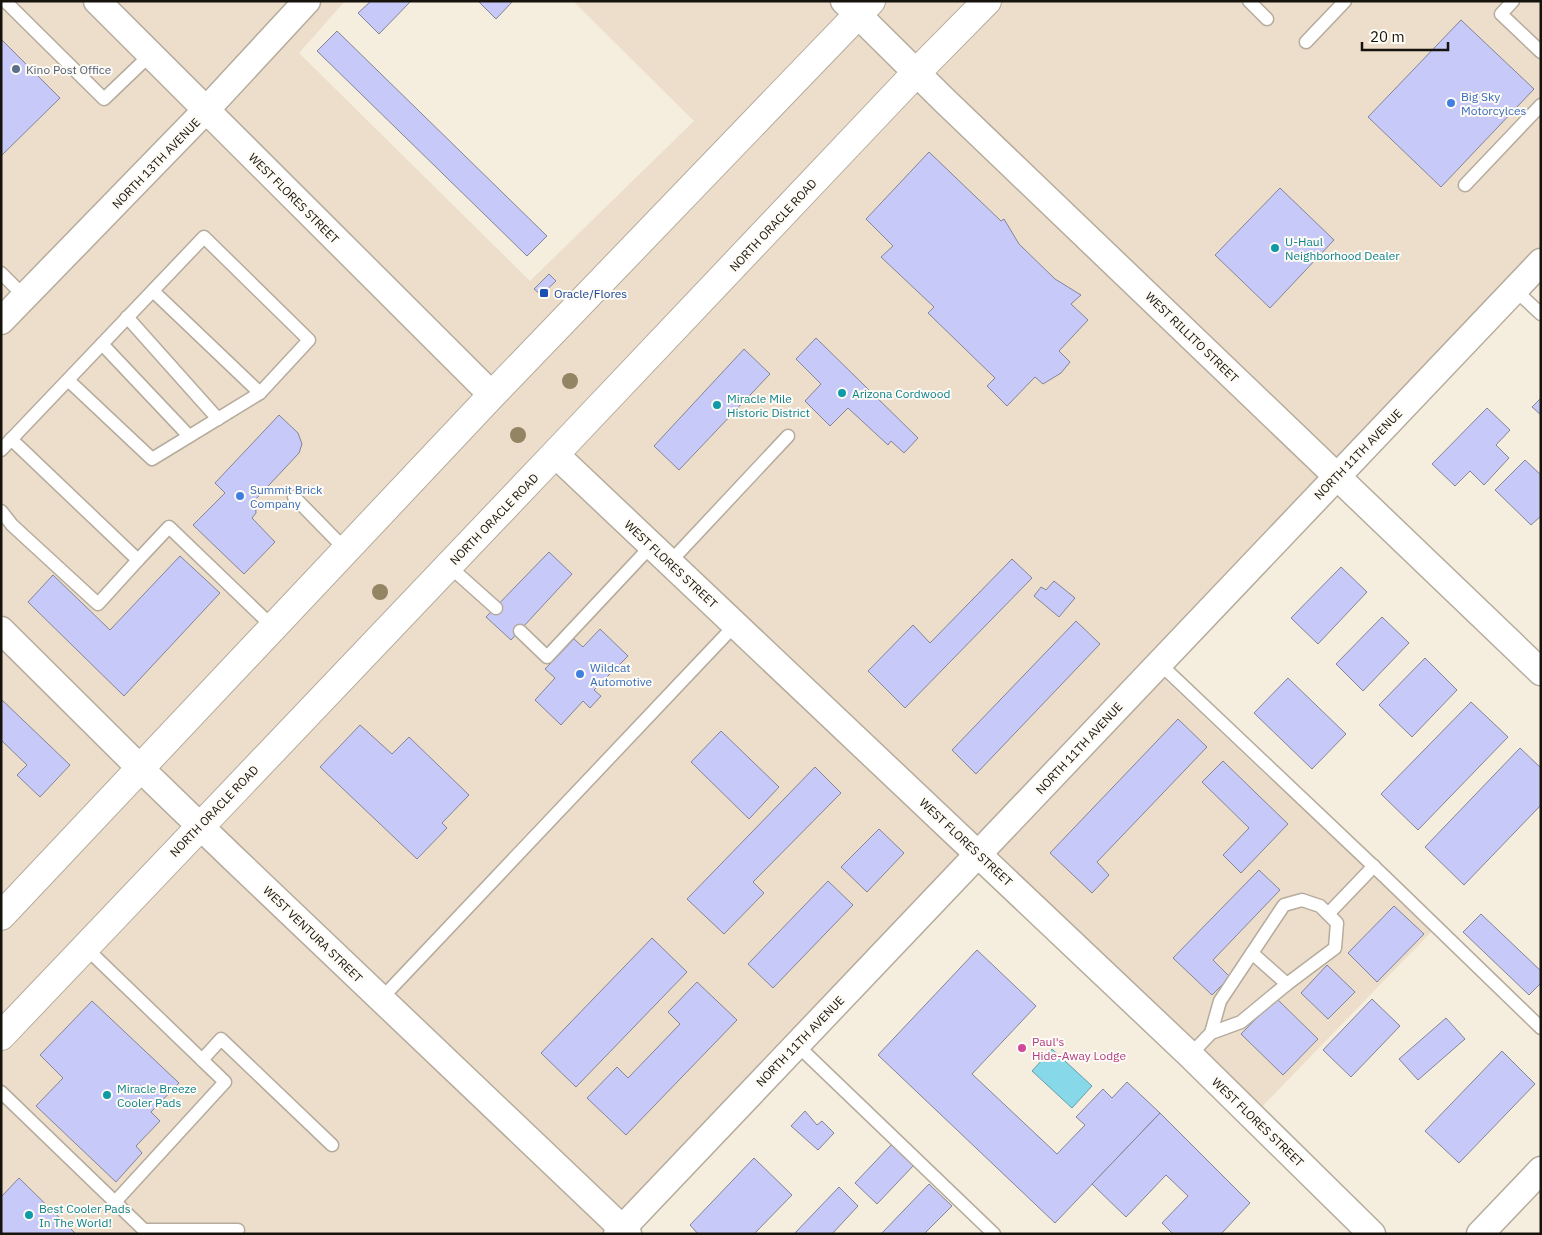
<svg xmlns="http://www.w3.org/2000/svg" width="1542" height="1235" font-family="'IBM Plex Sans',sans-serif">
  <rect width="100%" height="100%" fill="#f5eddd"/>
  <polygon fill="#edddcb" points="1,1 345,1 299,53 530,281 694,121 573,1 1541,1 1541,262 1153,669 1432,931 1253,1116 979,854 617,1234 1,1234"/>
  <polygon fill="#87d9e9" stroke="#659ea7" points="1052,1049 1092,1086 1072,1108 1032,1071"/>
  <g fill="#c7c9f9" stroke="#838494">
    <polygon points="371,1 411,1 379,34 358,13"/>
    <polygon points="478,1 513,1 496,19"/>
    <polygon points="1461,20 1534,89 1441,187 1368,117"/>
    <polygon points="337,31 547,236 527,256 317,51"/>
    <polygon points="1,39 60,98 1,156"/>
    <polygon points="929,152 1001,221 1004,219 1019,244 1055,279 1081,295 1071,304 1088,320 1059,351 1070,362 1061,373 1043,384 1035,377 1007,406 987,386 995,378 928,313 934,307 881,257 893,246 866,219"/>
    <polygon points="1280,188 1334,240 1270,308 1215,255"/>
    <polygon points="549,274 556,281 541,295 534,289"/>
    <polygon points="816,338 918,438 904,453 891,441 888,445 848,408 830,426 805,401 821,384 796,359"/>
    <polygon points="744,349 770,374 679,470 654,446"/>
    <polygon points="1541,398 1541,415 1532,407"/>
    <polygon points="1487,408 1510,430 1496,445 1509,458 1484,485 1470,471 1455,486 1432,464"/>
    <polygon points="279,415 298,433 302,444 299,453 255,500 256,513 252,518 275,542 244,574 193,525 225,493 215,483"/>
    <polygon points="1525,460 1541,475 1541,516 1531,525 1495,490"/>
    <polygon points="549,552 572,574 511,640 486,617"/>
    <polygon points="180,556 220,593 124,696 28,602 53,575 110,630"/>
    <polygon points="1012,559 1032,578 905,708 868,671 913,625 930,643"/>
    <polygon points="1341,567 1367,592 1318,644 1291,618"/>
    <polygon points="1054,581 1075,598 1059,617 1034,596 1041,587 1046,590"/>
    <polygon points="1382,617 1409,643 1363,691 1336,664"/>
    <polygon points="1076,621 1100,644 976,774 952,750"/>
    <polygon points="600,629 628,656 594,690 601,696 590,708 583,701 561,725 535,700 555,678 545,669 574,639 583,647"/>
    <polygon points="1425,658 1457,690 1412,737 1379,705"/>
    <polygon points="1288,678 1346,734 1312,769 1254,713"/>
    <polygon points="1,699 70,765 40,797 17,775 27,765 1,740"/>
    <polygon points="1471,702 1508,737 1418,830 1381,794"/>
    <polygon points="1178,719 1207,747 1097,862 1109,875 1092,893 1050,853"/>
    <polygon points="360,725 392,754 409,737 469,795 442,823 447,828 417,859 320,767"/>
    <polygon points="721,731 779,787 749,819 691,762"/>
    <polygon points="1520,748 1541,768 1541,805 1464,885 1425,847"/>
    <polygon points="1223,761 1288,824 1241,873 1223,855 1249,828 1202,782"/>
    <polygon points="815,767 841,793 753,882 764,893 724,934 687,899"/>
    <polygon points="879,829 904,853 867,892 841,867"/>
    <polygon points="1259,870 1280,890 1213,960 1230,977 1212,995 1173,958"/>
    <polygon points="828,881 853,905 773,988 748,964"/>
    <polygon points="1394,906 1424,934 1377,982 1348,953"/>
    <polygon points="1481,914 1541,971 1541,983 1529,995 1463,932"/>
    <polygon points="652,938 687,972 576,1087 541,1053"/>
    <polygon points="977,950 1036,1006 972,1074 1057,1154 1085,1125 1076,1117 1103,1089 1112,1098 1127,1082 1160,1113 1055,1223 878,1055"/>
    <polygon points="1327,965 1355,992 1328,1019 1301,993"/>
    <polygon points="697,982 737,1020 626,1135 587,1098 617,1067 628,1078 680,1024 668,1012"/>
    <polygon points="1276,998 1318,1039 1283,1075 1241,1034"/>
    <polygon points="1372,999 1400,1026 1351,1077 1323,1050"/>
    <polygon points="92,1001 179,1083 151,1112 160,1121 136,1146 142,1153 116,1182 36,1106 63,1078 40,1055"/>
    <polygon points="1446,1018 1465,1039 1418,1080 1399,1059"/>
    <polygon points="1502,1051 1535,1084 1459,1163 1425,1131"/>
    <polygon points="805,1111 817,1125 822,1121 834,1133 818,1150 791,1126"/>
    <polygon points="1160,1113 1250,1203 1221,1234 1173,1234 1162,1223 1188,1196 1166,1175 1126,1217 1092,1184"/>
    <polygon points="892,1144 914,1165 877,1204 855,1183"/>
    <polygon points="754,1158 792,1195 754,1234 698,1234 690,1225"/>
    <polygon points="19,1178 76,1234 1,1234 1,1197"/>
    <polygon points="929,1184 952,1206 924,1234 881,1234"/>
    <polygon points="839,1187 858,1206 832,1234 794,1234"/>
  </g>
  <g fill="none" stroke-linecap="round" stroke-linejoin="round">
    <defs>
      <g id="service">
        <polyline points="5,1 104,99 150,55"/>
        <polyline points="1249,1 1267,19"/>
        <polyline points="1513,1 1501,14 1541,52"/>
        <polyline points="1306,42 1345,1"/>
        <polyline points="1465,185 1541,105"/>
        <polyline points="1,273 25,297"/>
        <polyline points="1514,289 1541,314"/>
        <polyline points="153,291 260,393"/>
        <polyline points="127,317 218,419"/>
        <polyline points="102,344 189,436"/>
        <polyline points="11,439 138,560 169,527 273,627"/>
        <polyline points="1,450 204,237 309,340 260,393 152,459 68,380"/>
        <polyline points="294,497 346,550"/>
        <polyline points="1,511 12,525 98,604 138,560"/>
        <polyline points="670,562 788,436"/>
        <polyline points="449,566 496,608"/>
        <polyline points="520,631 547,657 652,545"/>
        <polyline points="1159,663 1385,877 1541,1028"/>
        <polyline points="1328,914 1374,866"/>
        <polyline points="85,947 225,1082 115,1202"/>
        <polyline points="1252,953 1287,984"/>
        <polyline points="381,999 736,624"/>
        <polyline points="797,1045 994,1234"/>
        <polyline points="1190,1055 1211,1033 1220,1001 1284,905 1302,900 1320,906 1337,923 1335,948 1287,984 1241,1022 1211,1033"/>
        <polyline points="202,1060 221,1039 332,1145"/>
        <polyline points="1,1092 144,1230 238,1230"/>
      </g>
      <g id="minor">
        <polyline points="97,1 492,395"/>
        <polyline points="844,1 944,100 1541,672"/>
        <polyline points="1,321 206,110 307,1"/>
        <polyline points="555,454 1190,1055 1372,1234"/>
        <polyline points="1,630 140,768 231,856 628,1234"/>
        <polyline points="617,1234 1541,262"/>
        <polyline points="1480,1234 1541,1170"/>
      </g>
      <g id="secondary">
        <polyline points="1,916 492,395 871,1"/>
        <polyline points="1,1036 555,454 916,73 987,1"/>
      </g>
    </defs>
    <use href="#service" stroke="#b5ac9d" stroke-width="15"/>
    <use href="#minor" stroke="#b5ac9d" stroke-width="29"/>
    <use href="#secondary" stroke="#b5ac9d" stroke-width="30"/>
    <use href="#service" stroke="#fff" stroke-width="12"/>
    <use href="#minor" stroke="#fff" stroke-width="26"/>
    <use href="#secondary" stroke="#fff" stroke-width="28"/>
  </g>
  <g fill="#938463">
    <circle cx="570" cy="381" r="8"/>
    <circle cx="518" cy="435" r="8"/>
    <circle cx="380" cy="592" r="8"/>
  </g>
  <circle fill="#5c6f8a" stroke="#fefaf4" stroke-width="2" cx="16" cy="69" r="5"/>
  <g fill="#3f7fe0" stroke="#fefaf4" stroke-width="2">
    <circle cx="1451" cy="103" r="5"/>
    <circle cx="240" cy="496" r="5"/>
    <circle cx="580" cy="674" r="5"/>
  </g>
  <g fill="#0f9aa8" stroke="#fefaf4" stroke-width="2">
    <circle cx="1275" cy="248" r="5"/>
    <circle cx="842" cy="393" r="5"/>
    <circle cx="717" cy="405" r="5"/>
    <circle cx="107" cy="1095" r="5"/>
    <circle cx="29" cy="1215" r="5"/>
  </g>
  <rect fill="#1a4fb4" stroke="#fefaf4" stroke-width="2" x="539" y="288" width="10" height="10" rx="2.5"/>
  <circle fill="#d1479c" stroke="#fefaf4" stroke-width="2" cx="1022" cy="1048" r="5"/>
  <g text-anchor="middle" dominant-baseline="central" stroke-width="4" stroke-linejoin="round" paint-order="stroke">
    <g font-size="12" fill="#4e5e75" stroke="#fefaf4" text-anchor="start">
      <text x="26" y="69">Kino Post Office</text>
    </g>
    <g font-size="12" fill="#366cbe" stroke="#fefaf4" text-anchor="start">
      <text x="1461" y="96">Big Sky<tspan x="1461" dy="14">Motorcylces</tspan></text>
      <text x="250" y="489">Summit Brick<tspan x="250" dy="14">Company</tspan></text>
      <text x="590" y="667">Wildcat<tspan x="590" dy="14">Automotive</tspan></text>
    </g>
    <g font-size="12" fill="#16130d" stroke="#fefaf4">
      <text transform="translate(156 163) rotate(-46)">NORTH 13TH AVENUE</text>
      <text transform="translate(294 198) rotate(45)">WEST FLORES STREET</text>
      <text transform="translate(773 225) rotate(-47)">NORTH ORACLE ROAD</text>
      <text transform="translate(1192 337) rotate(44)">WEST RILLITO STREET</text>
      <text transform="translate(1358 454) rotate(-46)">NORTH 11TH AVENUE</text>
      <text transform="translate(494 519) rotate(-46)">NORTH ORACLE ROAD</text>
      <text transform="translate(671 564) rotate(43)">WEST FLORES STREET</text>
      <text transform="translate(1079 748) rotate(-47)">NORTH 11TH AVENUE</text>
      <text transform="translate(214 811) rotate(-46)">NORTH ORACLE ROAD</text>
      <text transform="translate(966 842) rotate(43)">WEST FLORES STREET</text>
      <text transform="translate(313 934) rotate(44)">WEST VENTURA STREET</text>
      <text transform="translate(800 1041) rotate(-46)">NORTH 11TH AVENUE</text>
      <text transform="translate(1258 1122) rotate(44)">WEST FLORES STREET</text>
    </g>
    <g font-size="12" fill="#0d838f" stroke="#fefaf4" text-anchor="start">
      <text x="1285" y="241">U-Haul<tspan x="1285" dy="14">Neighborhood Dealer</tspan></text>
      <text x="852" y="393">Arizona Cordwood</text>
      <text x="727" y="398">Miracle Mile<tspan x="727" dy="14">Historic District</tspan></text>
      <text x="117" y="1088">Miracle Breeze<tspan x="117" dy="14">Cooler Pads</tspan></text>
      <text x="39" y="1208">Best Cooler Pads<tspan x="39" dy="14">In The World!</tspan></text>
    </g>
    <g font-size="12" fill="#164399" stroke="#fefaf4" text-anchor="start">
      <text x="554" y="293">Oracle/Flores</text>
    </g>
    <g font-size="12" fill="#b23c85" stroke="#fefaf4" text-anchor="start">
      <text x="1032" y="1041">Paul's<tspan x="1032" dy="14">Hide-Away Lodge</tspan></text>
    </g>
  </g>
  <rect width="1542" height="1235" fill="none" stroke="#16130d" stroke-width="5"/>
  <path d="M1362 42v8h86v-8" fill="none" stroke="#16130d" stroke-width="2.5"/>
  <text x="1370" y="42" font-size="15" fill="#16130d" stroke="#fefaf4" stroke-width="4" paint-order="stroke">20 m</text>
</svg>
